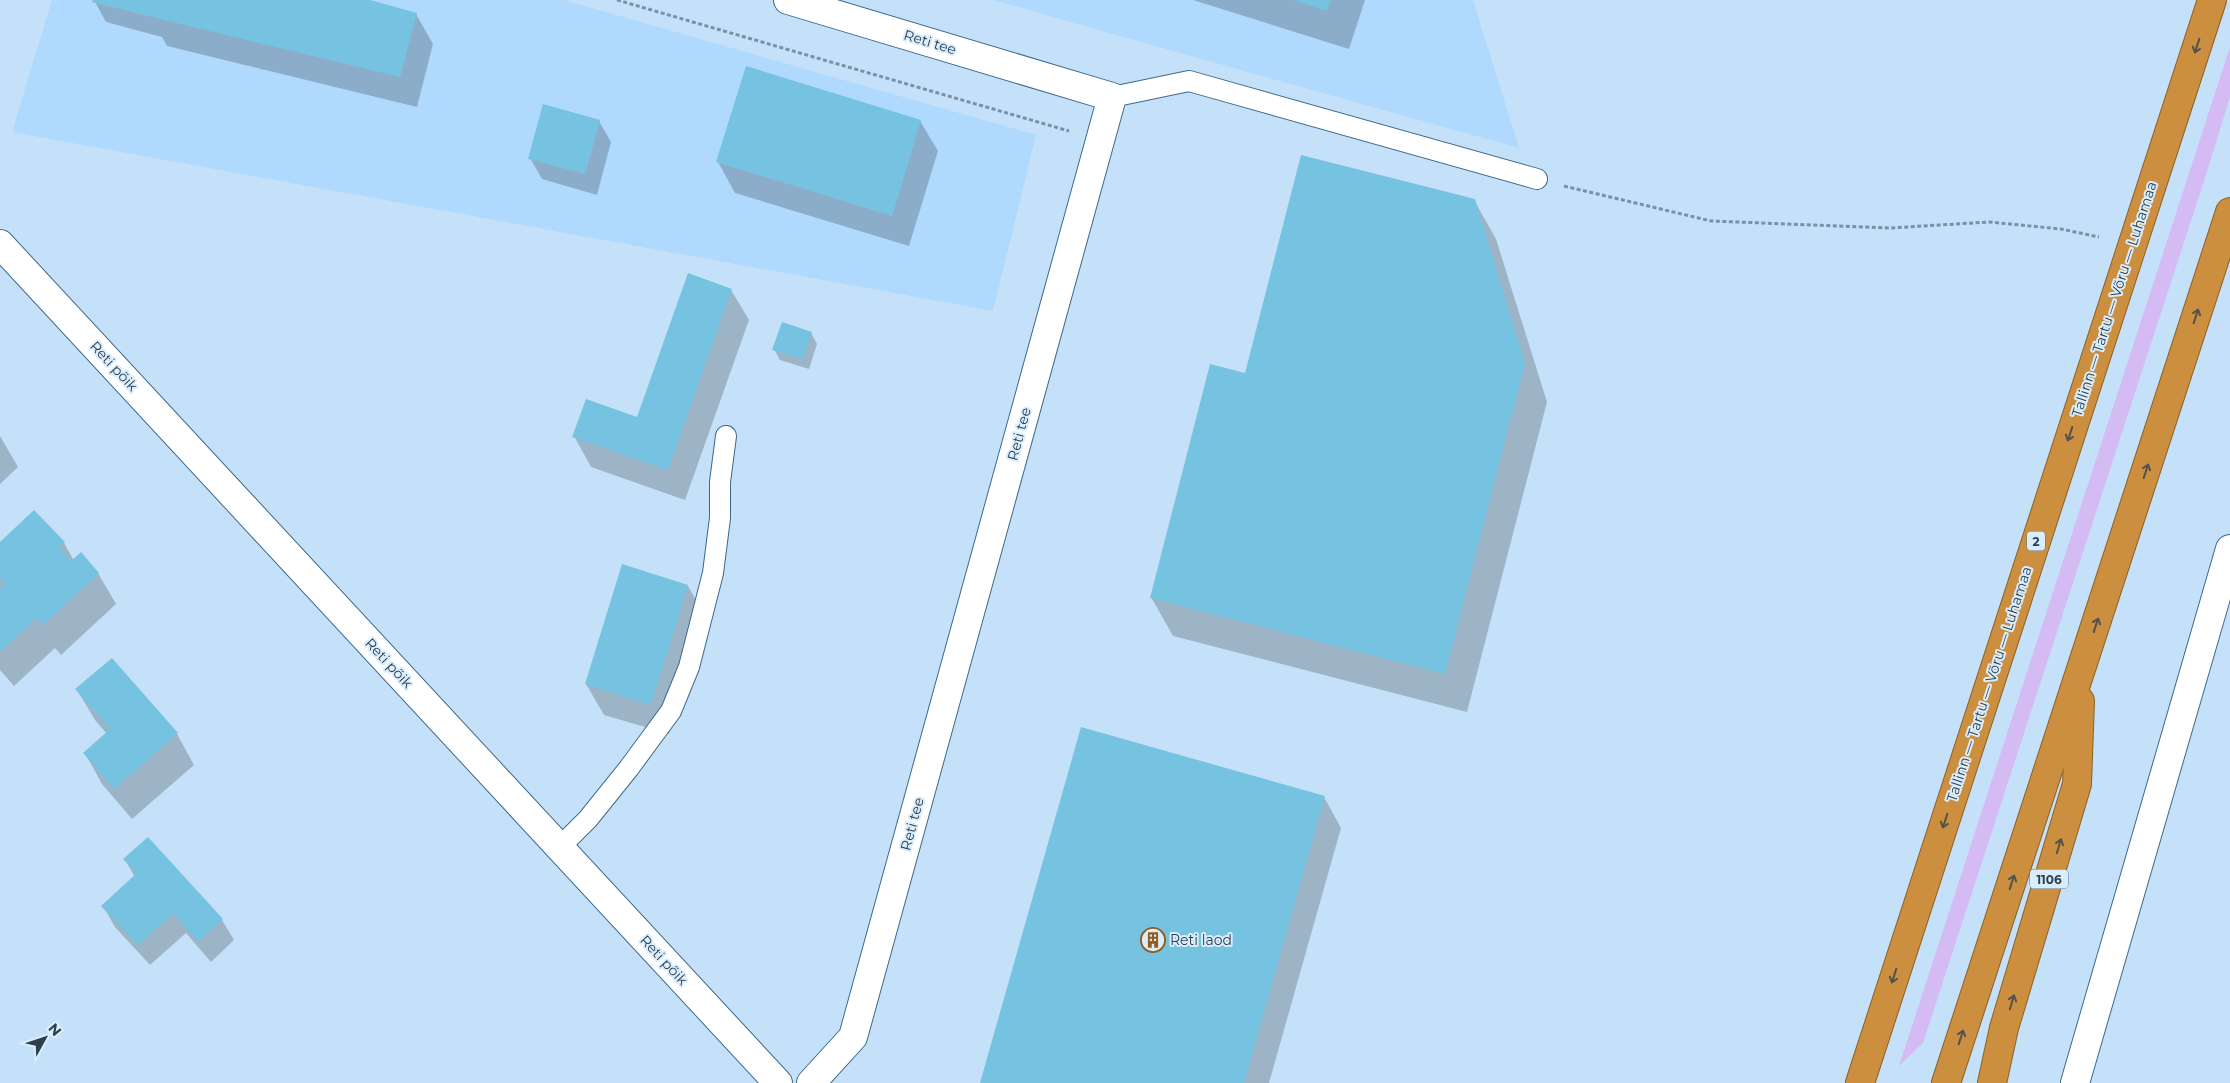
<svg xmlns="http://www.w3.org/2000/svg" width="2230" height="1083" font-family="Montserrat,sans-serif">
  <rect width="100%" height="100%" fill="#c5e1f9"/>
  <g fill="#afd9fd">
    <polygon points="52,0 564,0 1036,135 993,311 12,132"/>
    <polygon points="994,0 1473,0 1519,148 1109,33"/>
  </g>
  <polygon fill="#d4bbf4" points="2230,47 2230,97 2205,178 1923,1043 1899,1066"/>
  <g fill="#0003">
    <polygon points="94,0 365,0 416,14 433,44 417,107 167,46 162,37 106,22"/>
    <polygon points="1193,0 1365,0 1349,49"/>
    <polygon points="599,121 611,142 597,195 542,179 530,158"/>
    <polygon points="920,121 938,151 909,246 735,193 718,162"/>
    <polygon points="1474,200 1496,239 1547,402 1467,712 1173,636 1151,597 1246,375"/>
    <polygon points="731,290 749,320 685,500 591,467 574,436 638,418"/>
    <polygon points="811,333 817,344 809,369 780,360 774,349"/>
    <polygon points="0,436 18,467 0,484"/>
    <polygon points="64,543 74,561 98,573 116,604 61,655 55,648 14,686 0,670 0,544"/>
    <polygon points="688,586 705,616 669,734 604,715 586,684"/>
    <polygon points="112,659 177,734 194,765 132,819 102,784 85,753 107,734 95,720 77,690"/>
    <polygon points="1324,797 1341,828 1269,1083 982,1083"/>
    <polygon points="125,860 222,920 234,940 211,962 186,933 150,965 115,927 103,906 135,877"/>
  </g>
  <g fill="#75c3e1">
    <polygon points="93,0 370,0 417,13 400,77 148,16 92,2"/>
    <polygon points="1293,0 1331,0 1327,11"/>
    <polygon points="746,66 921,120 892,216 716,162"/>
    <polygon points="543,104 600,120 585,174 528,159"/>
    <polygon points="1301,155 1475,199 1525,363 1445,674 1150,598 1210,364 1245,373"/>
    <polygon points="688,273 732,289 668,470 572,437 586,399 637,417"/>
    <polygon points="782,322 812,332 803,359 772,350"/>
    <polygon points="34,510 65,542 59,548 71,561 81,552 99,573 43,625 37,618 0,652 0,589 5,584 0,578 0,542"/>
    <polygon points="622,564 688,585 651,705 585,684"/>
    <polygon points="112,658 178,733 114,789 83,753 110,729 75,689"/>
    <polygon points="1081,727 1325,796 1244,1083 980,1083"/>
    <polygon points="148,837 223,919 198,942 173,913 138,945 101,906 137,873 123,859"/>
  </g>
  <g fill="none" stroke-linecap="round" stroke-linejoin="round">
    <defs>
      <g id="service">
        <polyline points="1112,97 1189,81 1537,179"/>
        <polyline points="560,847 588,819 629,768 671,711 689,667 713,573 720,518 720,482 726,436"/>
      </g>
      <g id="minor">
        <polyline points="788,0 1112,97 853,1037 811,1083"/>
        <polyline points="0,244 778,1083"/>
        <polyline points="2075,1083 2230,549"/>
      </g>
      <g id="trunk">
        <polyline points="1860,1083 2212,0"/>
        <polyline points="1946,1083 2230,212"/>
        <polyline points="1992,1083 2004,1028 2077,784 2080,701"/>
      </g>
    </defs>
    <use href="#service" stroke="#3e698c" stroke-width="22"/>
    <use href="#minor" stroke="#3e698c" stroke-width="30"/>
    <use href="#trunk" stroke="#8c6125" stroke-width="30"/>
    <g stroke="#7991a5" stroke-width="3" stroke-dasharray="4 2.5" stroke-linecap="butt">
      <polyline points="617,0 1069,131"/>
      <polyline points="1564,186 1711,221 1890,228 1989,222 2061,229 2099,237"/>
    </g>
    <use href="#service" stroke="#fff" stroke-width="20"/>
    <use href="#minor" stroke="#fff" stroke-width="28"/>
    <use href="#trunk" stroke="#cc8f3f" stroke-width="28"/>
  </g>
  <defs><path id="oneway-shaft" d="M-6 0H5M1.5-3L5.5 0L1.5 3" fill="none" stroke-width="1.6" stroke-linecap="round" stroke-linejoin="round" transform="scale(1.25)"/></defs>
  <g stroke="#54534b">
    <use href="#oneway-shaft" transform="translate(2197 46) rotate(108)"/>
    <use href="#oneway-shaft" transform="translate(2196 316) rotate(-72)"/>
    <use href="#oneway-shaft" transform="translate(2070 434) rotate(108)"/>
    <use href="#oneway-shaft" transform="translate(2146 471) rotate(-72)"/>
    <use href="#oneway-shaft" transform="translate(2096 625) rotate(-72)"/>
    <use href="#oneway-shaft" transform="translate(1945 821) rotate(108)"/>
    <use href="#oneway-shaft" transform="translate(2059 846) rotate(-73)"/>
    <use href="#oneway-shaft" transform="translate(2012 882) rotate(-72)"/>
    <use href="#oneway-shaft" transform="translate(1894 976) rotate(108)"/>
    <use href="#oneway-shaft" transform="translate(2012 1002) rotate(-73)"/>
    <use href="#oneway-shaft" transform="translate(1961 1037) rotate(-72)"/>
  </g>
  <defs>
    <symbol id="building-ring" viewBox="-11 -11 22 22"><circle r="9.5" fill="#daedfd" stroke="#955b18" stroke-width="1.5"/><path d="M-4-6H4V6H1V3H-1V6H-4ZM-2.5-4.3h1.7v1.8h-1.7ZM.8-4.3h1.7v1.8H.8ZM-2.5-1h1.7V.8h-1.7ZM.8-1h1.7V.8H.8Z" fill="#955b18"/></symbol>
  </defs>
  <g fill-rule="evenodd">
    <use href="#building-ring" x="1139" y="926" width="28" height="28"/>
  </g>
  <g text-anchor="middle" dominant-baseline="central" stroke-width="4" stroke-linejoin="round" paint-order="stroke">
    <g fill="#daedfd" stroke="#607383" stroke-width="1">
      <rect x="2027" y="531.5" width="18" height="19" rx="4"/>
      <rect x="2030" y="869.5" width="38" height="19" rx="4"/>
    </g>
    <g font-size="12" font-weight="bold" fill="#2c3f4f">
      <text x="2036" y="541">2</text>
      <text x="2049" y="879">1106</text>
    </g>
    <g font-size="14" fill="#2c3f4f" stroke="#daedfd">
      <text transform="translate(930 42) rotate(17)">Reti tee</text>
      <text transform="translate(2114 299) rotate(-72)">Tallinn — Tartu — Võru — Luhamaa</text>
      <text transform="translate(114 366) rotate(47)">Reti põik</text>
      <text transform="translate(1019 434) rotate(-75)">Reti tee</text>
      <text transform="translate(389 663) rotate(47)">Reti põik</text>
      <text transform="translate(1989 684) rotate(-72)">Tallinn — Tartu — Võru — Luhamaa</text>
      <text transform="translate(912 824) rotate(-75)">Reti tee</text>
      <text transform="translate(664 960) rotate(47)">Reti põik</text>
    </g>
    <g font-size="14" fill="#2c3f4f" stroke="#daedfd" text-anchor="start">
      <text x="1170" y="940">Reti laod</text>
    </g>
  </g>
  <g transform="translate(45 1038) rotate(50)" stroke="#daedfd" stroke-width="4" paint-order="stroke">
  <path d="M0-4L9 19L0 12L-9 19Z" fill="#2c3f4f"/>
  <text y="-8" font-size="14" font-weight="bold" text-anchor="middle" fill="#2c3f4f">N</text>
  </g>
</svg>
